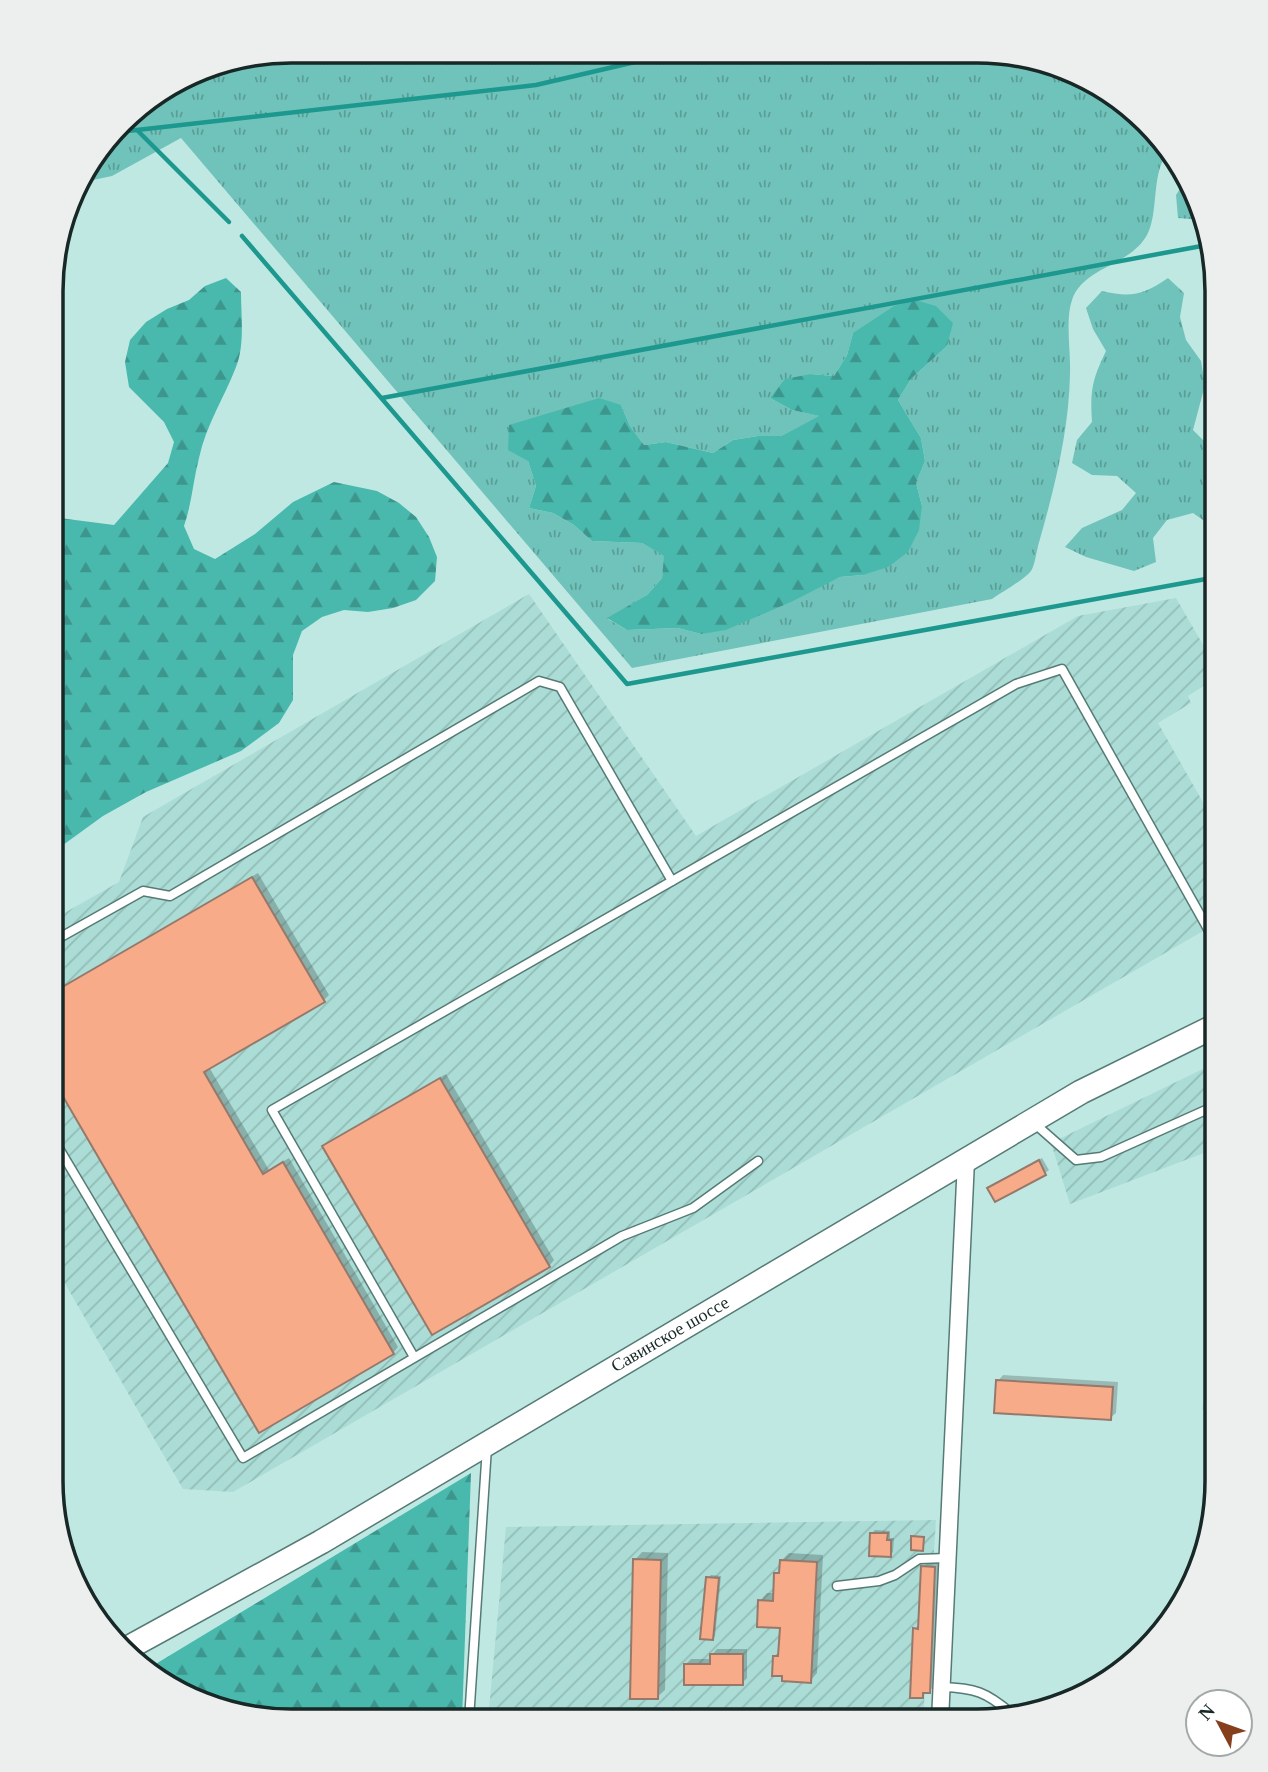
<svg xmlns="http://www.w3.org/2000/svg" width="1268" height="1772" font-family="'Times New Roman',serif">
  <defs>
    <pattern id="industrial-furrows" width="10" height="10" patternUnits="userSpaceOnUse" patternTransform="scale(1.75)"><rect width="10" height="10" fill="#abdcd5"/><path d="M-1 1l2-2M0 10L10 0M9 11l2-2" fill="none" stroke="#92bdb7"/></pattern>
    <pattern id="grass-tufts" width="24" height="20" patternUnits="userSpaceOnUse" patternTransform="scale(1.75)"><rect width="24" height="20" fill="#70c3ba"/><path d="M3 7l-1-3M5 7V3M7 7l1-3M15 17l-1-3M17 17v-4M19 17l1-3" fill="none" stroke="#5b9e97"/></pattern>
    <pattern id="forest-firs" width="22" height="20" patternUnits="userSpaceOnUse" patternTransform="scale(1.75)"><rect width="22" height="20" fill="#49b9ae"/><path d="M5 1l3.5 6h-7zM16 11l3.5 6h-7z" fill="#3c968d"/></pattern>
  </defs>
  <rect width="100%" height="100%" fill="#c0e8e3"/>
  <g fill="url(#industrial-furrows)">
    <polygon points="529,594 696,836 1078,616 1176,598 1217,669 1217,677 1188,696 1191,703 1158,723 1217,827 1217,923 233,1492 183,1489 51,1259 52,920 119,882 143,817"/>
    <polygon points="1217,1062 1217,1148 1070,1204 1051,1143"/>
    <polygon points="1217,1360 1217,1412 1202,1409"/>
    <polygon points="936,1520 923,1721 488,1720 506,1527"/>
  </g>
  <g fill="url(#grass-tufts)" fill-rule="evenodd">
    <path d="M291 51 1008 53 1123 100 1167 154C1151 174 1159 213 1147 235 1130 266 1083 267 1072 300 1065 320 1071 352 1070 374 1069 432 1054 490 1038 546 1036 553 1035 565 1031 571 1024 580 1002 592 992 599L632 668 181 138 112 176 79 183 83 171 133 110 214 64ZM853 333 947 346 911 379 898 400 921 438 925 461 916 483 922 506 863 575 840 577 701 634 678 628 627 630 608 619 647 595 662 578 665 556 642 543 592 541 574 525 553 513 529 508 536 486 528 461 621 405 630 426 644 445 666 442 713 453 733 440 758 436H781L820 416 792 410 770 398 811 374 834 376 847 355Z"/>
    <polygon points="1187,178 1193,185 1201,220 1178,218 1176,195"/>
    <path d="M1168 278 1184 293 1180 317 1186 340 1201 361 1205 385 1193 430 1209 446 1217 447V530L1193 513 1167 520 1153 538 1156 562 1134 571 1086 557 1065 547 1082 528 1122 510 1136 493 1117 476 1092 475 1072 463 1077 440 1092 422C1090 391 1092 380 1106 351L1093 329 1086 308 1102 291C1131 298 1143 295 1168 278Z"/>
  </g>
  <g fill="url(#forest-firs)">
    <path d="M226 278 241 292C241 316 245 345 236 367 224 398 206 425 199 458 193 481 192 503 184 526L194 549 215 559 255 534 293 502 334 482 377 491 399 503 416 517 429 537 437 557 435 581 416 600 393 608 368 612 344 610 322 617 302 631 293 655V700L279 723 241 751 146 792 103 816 52 853V517L114 525 168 463 174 442 164 422 129 387 125 362 130 340 146 322 167 309 189 300 205 286Z"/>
    <polygon points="915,300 936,306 953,323 947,346 911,379 898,400 921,438 925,461 916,483 922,506 919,530 908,552 888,567 863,575 840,577 793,601 726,630 701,634 678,628 627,630 607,618 647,595 662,578 664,556 642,543 592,541 574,525 553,513 529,508 536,486 528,461 508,450 509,425 599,398 621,405 630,426 644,445 666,442 713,453 733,440 758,436 781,436 819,416 792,410 770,398 785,379 811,374 834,376 847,355 853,333 894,306"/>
    <polygon points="471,1473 462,1720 260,1719 144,1671"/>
  </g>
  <g fill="#0003">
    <polygon points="258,873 329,995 324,1000 209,1067 269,1170 289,1158 398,1347 393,1353 51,1072 52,993"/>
    <polygon points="446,1074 554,1260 549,1266 325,1147 330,1141"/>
    <polygon points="1042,1158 1049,1170 1045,1173 995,1200 989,1188 992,1185"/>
    <polygon points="1003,1375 1118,1382 1116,1413 1110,1418 998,1381"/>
    <polygon points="875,1530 890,1531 890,1538 894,1538 893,1552 890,1556 872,1533"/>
    <polygon points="642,1552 668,1553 665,1690 657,1697 635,1560"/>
    <polygon points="789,1553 823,1555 817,1673 810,1681 775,1656 780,1651 781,1626 760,1601 767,1593 775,1593 776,1574 781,1569 781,1561"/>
    <polygon points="928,1562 940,1562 935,1686 922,1696 915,1629 920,1623 923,1567"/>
    <polygon points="711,1575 721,1576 715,1636 713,1639 708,1578"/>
    <polygon points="717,1649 747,1649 747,1678 742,1683 686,1664 691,1659 712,1659 712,1655"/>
    <polygon points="854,1707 907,1710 906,1721 850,1721 850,1710"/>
  </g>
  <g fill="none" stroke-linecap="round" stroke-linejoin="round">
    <g stroke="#1c988e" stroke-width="4.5">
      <polyline points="137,130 536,85 678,52"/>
      <polyline points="115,132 137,130 229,222"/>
      <polyline points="242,236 627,684 1217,577"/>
      <polyline points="382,398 1207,245"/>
    </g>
  </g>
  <g fill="#f8ab89" stroke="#96796b" stroke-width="2">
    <polygon points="252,877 325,1002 204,1072 263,1174 283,1162 394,1354 259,1433 51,1076 52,993"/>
    <polygon points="440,1078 550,1267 432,1335 322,1146"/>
    <polygon points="1039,1160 1046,1175 995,1202 987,1188"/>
    <polygon points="996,1380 1113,1387 1111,1420 994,1413"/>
    <polygon points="870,1533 888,1533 887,1540 891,1540 891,1557 869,1556"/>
    <polygon points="911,1536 924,1537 923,1551 911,1550"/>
    <polygon points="633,1559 661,1560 658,1699 630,1699"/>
    <polygon points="780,1560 817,1562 811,1683 782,1681 782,1676 772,1676 773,1656 778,1656 780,1628 757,1627 758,1600 773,1601 774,1573 779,1573"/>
    <polygon points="921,1566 935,1567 930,1693 923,1693 923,1698 910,1698 913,1628 918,1629"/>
    <polygon points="706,1577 719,1578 713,1640 700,1639"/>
    <polygon points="710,1654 743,1654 743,1685 684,1685 684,1664 710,1664"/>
  </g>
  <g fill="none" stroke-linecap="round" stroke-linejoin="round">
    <defs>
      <g id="lane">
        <polyline points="52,942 143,891 170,896 539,681 560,687 672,881"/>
        <polyline points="1034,1123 1076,1160 1101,1157 1217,1105"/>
        <polyline points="51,1135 243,1458 622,1236 693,1208 758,1161"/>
        <polyline points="414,1357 272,1110 1016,684 1062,669 1217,945"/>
        <polyline points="837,1586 879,1581 895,1575 919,1559 947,1558"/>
        <path d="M942 1687C975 1688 986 1692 1011 1713"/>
        <polyline points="469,1720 487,1447"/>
      </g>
      <polyline id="street" points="940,1721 966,1160"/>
      <polyline id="secondary" points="126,1649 321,1542 1081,1092 1217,1025"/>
    </defs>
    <use href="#lane" stroke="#567b76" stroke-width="11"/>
    <use href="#street" stroke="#567b76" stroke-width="19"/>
    <use href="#secondary" stroke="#567b76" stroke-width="26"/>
    <use href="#lane" stroke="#fff" stroke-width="8"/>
    <use href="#street" stroke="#fff" stroke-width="16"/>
    <use href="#secondary" stroke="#fff" stroke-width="23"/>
  </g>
  <g text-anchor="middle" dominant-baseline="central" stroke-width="6" stroke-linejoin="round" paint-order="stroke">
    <g font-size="18" fill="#182826" stroke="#fff">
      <text transform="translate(670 1334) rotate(-30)">Савинское шоссе</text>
    </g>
  </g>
  <path d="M0 0H1268V1772H0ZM291 63H977A228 228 0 0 1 1205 291V1481A228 228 0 0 1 977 1709H291A228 228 0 0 1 63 1481V291A228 228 0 0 1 291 63Z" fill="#edeeee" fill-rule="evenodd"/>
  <path fill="none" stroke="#182826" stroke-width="3.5" d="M291 63H977A228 228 0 0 1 1205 291V1481A228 228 0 0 1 977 1709H291A228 228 0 0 1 63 1481V291A228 228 0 0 1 291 63Z"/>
  <g transform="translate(1219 1723) rotate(311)"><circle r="33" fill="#ffffff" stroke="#a3a9a8" stroke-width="2"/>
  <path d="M0-5L12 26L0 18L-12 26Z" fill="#863f1c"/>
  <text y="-10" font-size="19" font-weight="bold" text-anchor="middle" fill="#182826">N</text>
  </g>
</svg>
